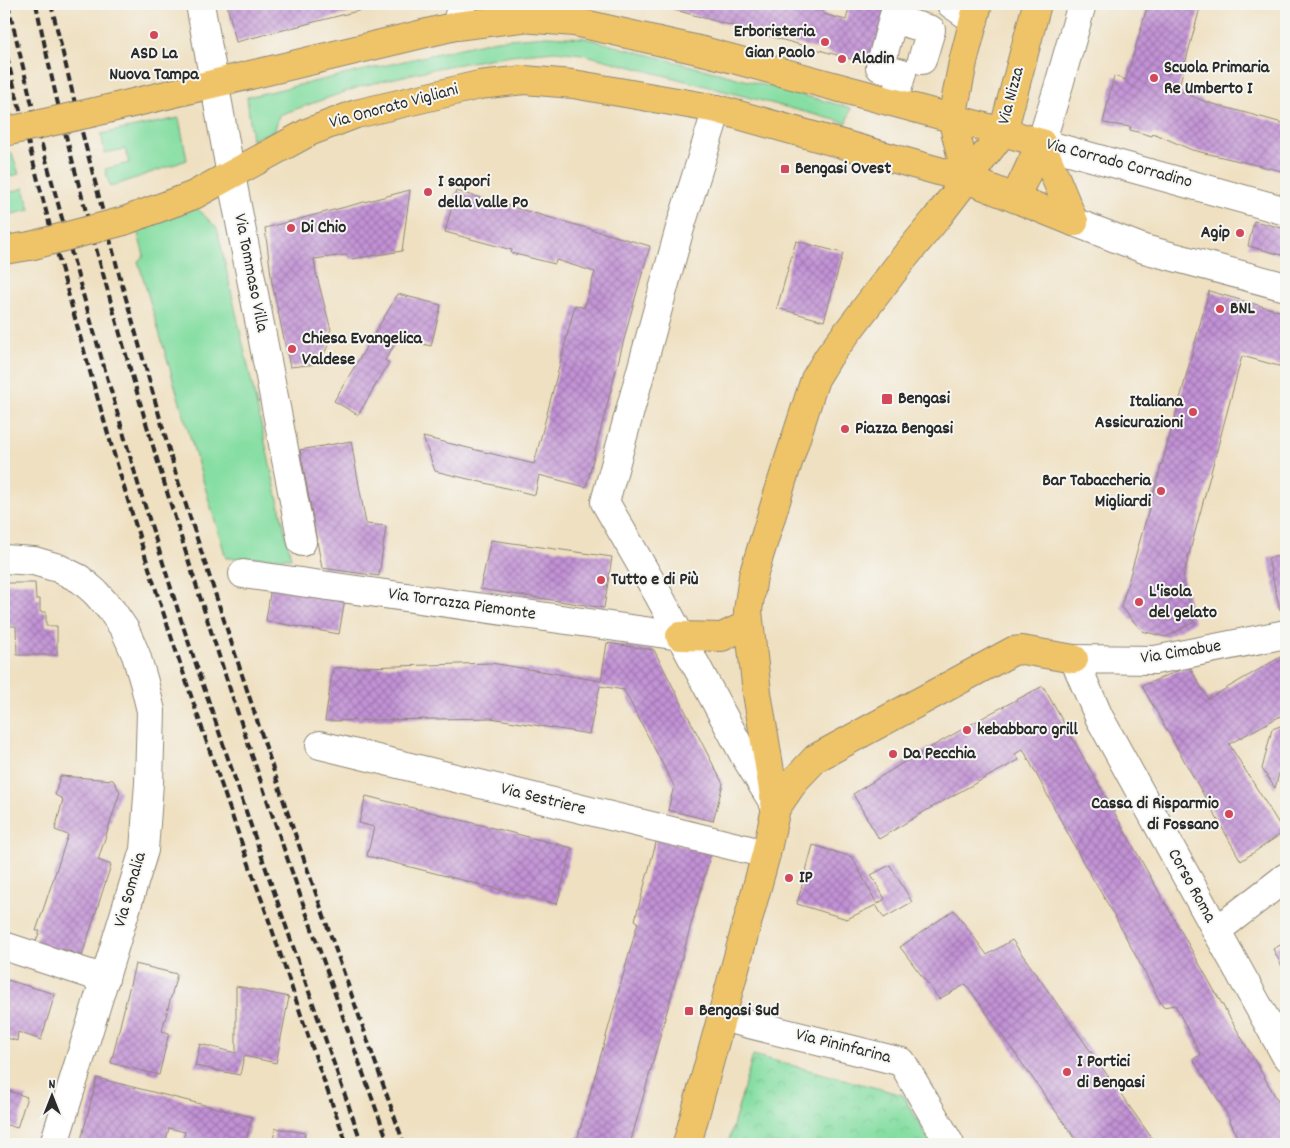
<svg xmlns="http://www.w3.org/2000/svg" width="1290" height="1148" font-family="Dekko,sans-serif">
  <defs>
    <pattern id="park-crowns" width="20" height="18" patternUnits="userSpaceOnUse" patternTransform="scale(1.25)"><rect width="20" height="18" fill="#86dea3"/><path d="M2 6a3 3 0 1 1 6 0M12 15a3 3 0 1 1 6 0" fill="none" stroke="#74bf8c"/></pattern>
    <pattern id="building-cross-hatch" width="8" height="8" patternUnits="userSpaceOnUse" patternTransform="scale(1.25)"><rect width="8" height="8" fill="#c292d5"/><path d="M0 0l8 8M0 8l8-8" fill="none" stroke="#9e77ad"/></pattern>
  </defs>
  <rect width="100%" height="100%" fill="#f6f6f2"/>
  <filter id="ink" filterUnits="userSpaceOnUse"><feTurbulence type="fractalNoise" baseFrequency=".02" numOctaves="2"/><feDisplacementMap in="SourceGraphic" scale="10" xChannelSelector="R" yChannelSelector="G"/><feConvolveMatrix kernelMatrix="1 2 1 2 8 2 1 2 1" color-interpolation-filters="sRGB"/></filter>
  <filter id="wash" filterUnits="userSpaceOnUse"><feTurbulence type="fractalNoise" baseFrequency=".0096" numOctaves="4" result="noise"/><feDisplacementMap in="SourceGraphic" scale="20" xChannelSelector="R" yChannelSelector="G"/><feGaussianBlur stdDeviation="1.12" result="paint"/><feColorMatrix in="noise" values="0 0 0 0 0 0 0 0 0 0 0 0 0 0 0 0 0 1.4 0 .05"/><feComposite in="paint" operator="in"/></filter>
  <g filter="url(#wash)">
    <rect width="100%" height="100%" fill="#efe0c1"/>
    <g fill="#86dea3" stroke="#588467">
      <polygon points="547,36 585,38 851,108 847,123 582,54 555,51 511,55 437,68 362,86 279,115 275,130 252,140 247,97 496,40"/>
      <polygon points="179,118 187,160 110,187 105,169 129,163 125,149 105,153 101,134"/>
      <polygon points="12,153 19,174 4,178 4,155"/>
      <polygon points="24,188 30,210 4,216 4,194"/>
      <polygon points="197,208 217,228 291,558 226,558 138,261 144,256 137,230"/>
    </g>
    <polygon fill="url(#park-crowns)" stroke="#588467" points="753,1055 903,1095 931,1144 728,1144"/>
    <g id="blocks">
      <g fill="url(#building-cross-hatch)">
        <polygon points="227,4 385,4 236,42"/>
        <polygon points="654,4 804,4 804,6 824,12 823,14 846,20 850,4 890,4 873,65"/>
        <polygon points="1148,4 1201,4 1178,90 1206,102 1286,124 1286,172 1192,150 1153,133 1152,136 1130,130 1131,127 1103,123 1114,76 1126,80"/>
        <polygon points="410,190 402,251 351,259 346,255 314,259 316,273 331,330 326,336 328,346 318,364 290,367 272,283 265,228"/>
        <polygon points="456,191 650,246 629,320 586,487 539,475 535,495 435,471 423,437 534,464 575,305 584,308 595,272 556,260 555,264 511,253 512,250 445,232"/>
        <polygon points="1254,221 1286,229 1286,256 1248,246"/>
        <polygon points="796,241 843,253 824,321 777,308"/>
        <polygon points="1209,291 1286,313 1286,368 1242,356 1183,577 1194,622 1166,637 1142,631 1121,607 1174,421"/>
        <polygon points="398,294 441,305 431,346 399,338 385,360 389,363 358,415 334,401"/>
        <polygon points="351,441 366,524 386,526 379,576 322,568 300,450"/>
        <polygon points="491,540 612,557 604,608 480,589"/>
        <polygon points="1286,555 1286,608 1280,610 1268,558"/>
        <polygon points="4,583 35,583 36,599 40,599 40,612 46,612 46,626 57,626 57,655 17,655 16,626 4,626"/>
        <polygon points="271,586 345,599 339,634 266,621"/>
        <polygon points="607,643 654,650 723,784 713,821 668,810 674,786 624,690 600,686 589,734 491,718 325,721 333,668 491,663 601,681"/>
        <polygon points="1284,655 1286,660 1286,713 1229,744 1284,832 1241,861 1142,686 1189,666 1208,699"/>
        <polygon points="1043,686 1218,997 1286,1115 1286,1144 1240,1144 1228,1116 1193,1059 1201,1055 1175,1005 1163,1007 1113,913 1083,862 1023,749 1015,754 1019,760 972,785 927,810 879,839 853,794 901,764 991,713"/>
        <polygon points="1286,724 1286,749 1275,788 1262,769 1272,729"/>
        <polygon points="60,776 113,780 120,792 98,860 111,865 82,956 60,948 57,957 33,948 40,931 36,931 68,835 55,830 63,799 55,795"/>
        <polygon points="366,796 572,848 557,904 367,856 374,827 359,823"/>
        <polygon points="657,839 711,853 630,1144 576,1144 638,922 635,920"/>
        <polygon points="813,845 852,857 877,904 885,899 871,875 890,865 912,902 884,918 876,905 847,919 797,904"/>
        <polygon points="954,910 987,955 1012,940 1156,1144 1079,1144 966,984 939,999 900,947"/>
        <polygon points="1286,942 1286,974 1273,949"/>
        <polygon points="135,964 177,974 162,1031 169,1033 159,1075 111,1063"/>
        <polygon points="4,979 55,994 41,1040 18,1032 17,1041 4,1037"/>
        <polygon points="236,986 289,997 276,1063 244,1056 240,1075 195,1066 200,1044 236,1053"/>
        <polygon points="97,1078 252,1117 245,1144 182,1144 185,1132 169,1128 165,1144 80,1144"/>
        <polygon points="4,1089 27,1097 17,1128 4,1124"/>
        <polygon points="275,1128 305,1133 303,1144 273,1144"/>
      </g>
    </g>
  </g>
  <g filter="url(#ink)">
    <use href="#blocks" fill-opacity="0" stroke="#8d8676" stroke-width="1"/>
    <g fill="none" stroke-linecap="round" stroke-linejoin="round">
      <defs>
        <g id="minor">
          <polyline points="200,4 231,175 302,542"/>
          <polyline points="897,4 880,67 902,73 898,87"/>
          <polyline points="951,4 974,20"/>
          <polyline points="1082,4 1058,88 1041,143 1286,211"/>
          <polyline points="893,19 931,30 922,60"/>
          <polyline points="456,26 462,4"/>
          <polyline points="717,109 680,228 605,502 658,594 744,755 776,807"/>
          <polyline points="1074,222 1144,249 1286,287"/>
          <polyline points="4,559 34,561 58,568 80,579 95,592 112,611 125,630 136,655 144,682 151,711 149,783 144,850 54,1144"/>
          <polyline points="243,574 680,636"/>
          <polyline points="1286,634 1155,660 1074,659 1099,717 1184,872 1286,1056"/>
          <polyline points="320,745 766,854"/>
          <polyline points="1216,931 1286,877"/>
          <polyline points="4,946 105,979"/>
          <polyline points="721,1017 902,1062 950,1144"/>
        </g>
        <g id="major">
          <polyline points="95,112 456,26 521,18 575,22 707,52 1003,132 1041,143"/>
          <polyline points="1041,143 1074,222"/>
          <polyline points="967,179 952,118 963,62 978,4"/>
          <polyline points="1015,198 1041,143"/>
          <polyline points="124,221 194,195 309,132 356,114 479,85 524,80 573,84 717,109 967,179 1074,222"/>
          <polyline points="4,250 30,246"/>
          <polyline points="680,636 722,637 749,624"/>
          <polyline points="776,808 757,693 748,611 753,576 783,478 815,379 829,356 903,259 936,219 1003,132 1037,4"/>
          <polyline points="687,1144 766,854 776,808 796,779 816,758 1013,651 1022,650 1074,659"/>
        </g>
      </defs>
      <use href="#minor" stroke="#8d8676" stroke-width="30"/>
      <use href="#major" stroke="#8d8676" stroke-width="30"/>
      <use href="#minor" stroke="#fff" stroke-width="28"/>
      <use href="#major" stroke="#efc469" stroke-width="28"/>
      <g stroke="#2b2b2b" stroke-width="4" stroke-dasharray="8 4" stroke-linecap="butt">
        <polyline points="8,4 39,134 80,284 139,487 182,623 250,823 362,1144"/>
        <path d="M36 4C45 47 54 90 65 132 133 396 216 656 306 912 334 990 360 1067 389 1144"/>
        <polyline points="51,4 81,128 119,274 177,478 288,814 404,1144"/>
        <path d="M4 45C52 242 106 438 169 630 200 723 232 817 265 909 292 988 318 1067 347 1144"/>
      </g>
      <defs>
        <g id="major-bridge">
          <polyline points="4,132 95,112"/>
          <polyline points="30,246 124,221"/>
        </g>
      </defs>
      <use href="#major-bridge" stroke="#8d8676" stroke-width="30" stroke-linecap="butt"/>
      <use href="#major-bridge" stroke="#efc469" stroke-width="28"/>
    </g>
  </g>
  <g fill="#d1495b" stroke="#f6f6f2" stroke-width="2">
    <circle cx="154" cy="35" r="5"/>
    <circle cx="825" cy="42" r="5"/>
    <circle cx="842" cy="59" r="5"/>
    <circle cx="1154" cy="78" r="5"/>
    <rect x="780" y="164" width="10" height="10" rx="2.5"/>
    <circle cx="428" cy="192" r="5"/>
    <circle cx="291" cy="228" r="5"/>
    <circle cx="1240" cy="233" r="5"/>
    <circle cx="1220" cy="309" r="5"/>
    <circle cx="292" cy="349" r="5"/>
    <rect x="881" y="393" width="12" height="12" rx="2.5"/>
    <circle cx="1193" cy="412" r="5"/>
    <circle cx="845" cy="429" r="5"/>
    <circle cx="1161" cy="491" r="5"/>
    <circle cx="601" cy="580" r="5"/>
    <circle cx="1139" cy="602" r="5"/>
    <circle cx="967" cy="730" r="5"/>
    <circle cx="893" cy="754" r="5"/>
    <circle cx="1229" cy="814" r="5"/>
    <circle cx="789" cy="878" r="5"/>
    <rect x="684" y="1006" width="10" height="10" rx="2.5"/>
    <circle cx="1067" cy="1072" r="5"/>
  </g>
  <g text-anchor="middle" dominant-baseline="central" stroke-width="4" stroke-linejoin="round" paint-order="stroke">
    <g font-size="18" font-weight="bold" fill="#2b2b2b" stroke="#f6f6f2" text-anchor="start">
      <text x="815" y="32" text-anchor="end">Erboristeria<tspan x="815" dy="21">Gian Paolo</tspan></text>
      <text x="154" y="54" text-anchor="middle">ASD La<tspan x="154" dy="21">Nuova Tampa</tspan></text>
      <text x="852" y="59">Aladin</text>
      <text x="1164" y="68">Scuola Primaria<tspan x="1164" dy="21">Re Umberto I</tspan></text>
      <text x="795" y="169">Bengasi Ovest</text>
      <text x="438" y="182">I sapori<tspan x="438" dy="21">della valle Po</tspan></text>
      <text x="301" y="228">Di Chio</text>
      <text x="1230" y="233" text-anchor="end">Agip</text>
      <text x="1230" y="309">BNL</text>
      <text x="302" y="339">Chiesa Evangelica<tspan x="302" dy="21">Valdese</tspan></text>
      <text x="898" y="399">Bengasi</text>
      <text x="1183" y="402" text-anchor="end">Italiana<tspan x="1183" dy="21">Assicurazioni</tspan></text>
      <text x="855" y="429">Piazza Bengasi</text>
      <text x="1151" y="481" text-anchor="end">Bar Tabaccheria<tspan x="1151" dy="21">Migliardi</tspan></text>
      <text x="611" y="580">Tutto e di Più</text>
      <text x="1149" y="592">L'isola<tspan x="1149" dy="21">del gelato</tspan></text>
      <text x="977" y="730">kebabbaro grill</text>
      <text x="903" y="754">Da Pecchia</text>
      <text x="1219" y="804" text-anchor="end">Cassa di Risparmio<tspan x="1219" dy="21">di Fossano</tspan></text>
      <text x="799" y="878">IP</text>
      <text x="699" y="1011">Bengasi Sud</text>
      <text x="1077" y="1062">I Portici<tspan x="1077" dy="21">di Bengasi</tspan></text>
    </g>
    <g font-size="18" fill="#2b2b2b" stroke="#f6f6f2">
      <text transform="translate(1012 96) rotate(-75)">Via Nizza</text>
      <text transform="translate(394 107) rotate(-15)">Via Onorato Vigliani</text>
      <text transform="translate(1119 164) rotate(15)">Via Corrado Corradino</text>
      <text transform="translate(250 273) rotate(79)">Via Tommaso Villa</text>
      <text transform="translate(462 605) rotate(8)">Via Torrazza Piemonte</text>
      <text transform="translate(1181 653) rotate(-9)">Via Cimabue</text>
      <text transform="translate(543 800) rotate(14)">Via Sestriere</text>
      <text transform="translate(1191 886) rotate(61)">Corso Roma</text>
      <text transform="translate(131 890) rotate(-74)">Via Somalia</text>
      <text transform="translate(843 1047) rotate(14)">Via Pininfarina</text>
    </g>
  </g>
  <rect width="1290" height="1148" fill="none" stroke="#f6f6f2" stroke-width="20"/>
  <g transform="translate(52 1096)" stroke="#f6f6f2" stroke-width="4" paint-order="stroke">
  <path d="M0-4L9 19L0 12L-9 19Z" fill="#2b2b2b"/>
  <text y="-8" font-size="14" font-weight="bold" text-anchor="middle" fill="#2b2b2b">N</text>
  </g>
</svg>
